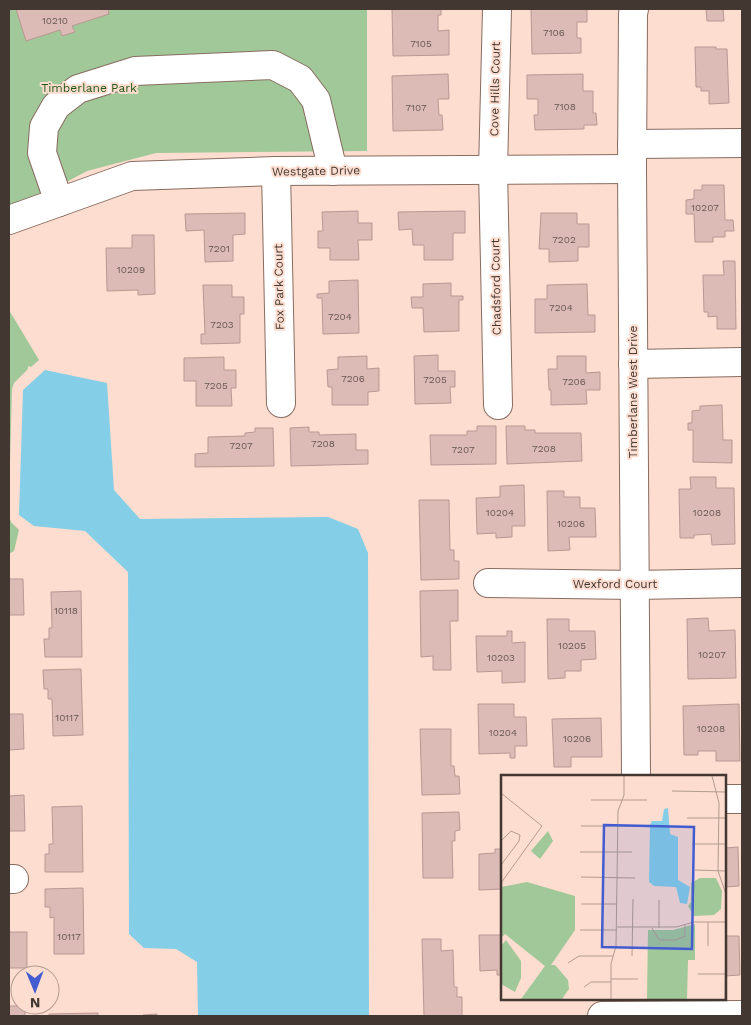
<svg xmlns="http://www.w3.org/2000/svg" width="751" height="1025" font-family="'Work Sans',sans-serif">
  <rect width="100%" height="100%" fill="#fdddcf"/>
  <g fill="#a1c898">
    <polygon points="9,9 367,9 367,151 156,153 87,171 46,193 18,204 9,205"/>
    <polygon points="9,310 39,360 31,367 28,366 28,369 14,383 12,389 9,498"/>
    <polygon points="9,516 11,522 19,530 14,551 9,554"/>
  </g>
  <polygon fill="#84cfe7" points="45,370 107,383 114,490 140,519 328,517 358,529 368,553 369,1016 198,1016 197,962 176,949 144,948 129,934 128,572 85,531 34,526 19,515 23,390"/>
  <g fill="#dcbab5" stroke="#b99893">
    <polygon points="16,9 108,9 109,14 72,26 75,32 62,36 60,30 26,41"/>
    <polygon points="392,9 441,9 441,15 438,15 438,31 449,30 449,55 393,56"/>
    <polygon points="531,9 587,9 587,22 577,22 577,38 581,38 581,53 532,54"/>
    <polygon points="706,9 723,9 724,21 707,21"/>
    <polygon points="695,47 716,47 716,49 727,49 729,103 709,104 709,91 701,91 701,87 696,87"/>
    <polygon points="448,74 449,99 438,99 439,115 442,115 443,130 393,131 392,76"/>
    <polygon points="583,74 583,91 593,91 593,113 596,113 597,125 584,125 584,129 535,130 534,115 538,115 538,99 527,99 527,75"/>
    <polygon points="702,185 724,185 725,220 733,220 734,231 725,231 725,237 713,237 713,242 695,242 694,214 686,214 686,200 694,199 694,190 702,190"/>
    <polygon points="358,211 358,223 372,223 372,240 358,240 359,260 330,260 330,248 318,248 318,231 323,231 322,212"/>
    <polygon points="465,211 465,233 453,233 453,260 424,260 424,245 413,245 412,229 399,230 398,212"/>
    <polygon points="245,213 245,234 233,235 233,261 205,262 204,230 186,231 185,214"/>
    <polygon points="541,213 577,213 577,224 589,224 589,247 578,247 578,261 549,262 549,249 539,249"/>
    <polygon points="132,235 154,235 155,294 138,295 138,290 107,291 106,248 132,248"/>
    <polygon points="723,261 735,261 736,329 717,329 717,316 708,317 708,312 704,312 703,275 724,275"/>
    <polygon points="358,280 359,333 323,334 322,298 317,298 317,294 329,293 329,281"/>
    <polygon points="451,283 451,296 463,296 463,300 459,300 459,331 424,332 423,308 412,308 411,297 423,297 423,284"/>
    <polygon points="587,284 588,315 595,315 595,332 535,333 535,299 547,299 547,285"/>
    <polygon points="203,285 232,285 232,297 244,297 244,314 240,314 240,343 201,344 201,334 205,334"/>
    <polygon points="438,355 438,371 455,371 455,387 450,387 451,403 415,404 414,356"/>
    <polygon points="367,356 367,369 379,368 379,391 368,392 368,405 332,405 332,387 328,387 327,370 338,369 338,357"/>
    <polygon points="557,356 586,356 586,373 600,372 600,390 586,390 587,404 551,405 551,390 549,390 548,369 557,369"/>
    <polygon points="224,357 224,370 236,370 236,388 231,388 232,406 196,406 196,381 184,381 184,358"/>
    <polygon points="722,405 723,440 732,440 732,463 693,462 693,430 688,430 688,423 692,423 692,411 700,410 700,406"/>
    <polygon points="477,426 496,426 496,464 431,465 430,435 467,435 467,431 477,431"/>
    <polygon points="506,426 525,426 525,430 535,430 535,433 581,433 582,461 507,464"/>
    <polygon points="309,427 309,432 319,432 319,435 356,434 356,450 368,450 368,464 291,466 290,428"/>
    <polygon points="255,428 273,428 274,466 195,467 195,454 208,453 208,437 245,436 245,433 255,432"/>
    <polygon points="690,477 716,477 716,488 734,488 735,544 712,545 711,534 694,535 694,538 680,538 679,489 691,489"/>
    <polygon points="524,485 525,526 512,526 512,537 496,538 496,533 477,534 476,498 500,497 500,486"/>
    <polygon points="547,491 564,491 564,497 580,497 580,508 595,508 596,537 569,537 570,550 548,551"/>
    <polygon points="419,500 449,500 450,550 454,550 454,561 459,561 459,579 421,580"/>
    <polygon points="9,579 23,579 24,615 9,615"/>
    <polygon points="458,590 458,621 450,621 451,670 433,670 433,656 421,657 420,591"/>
    <polygon points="81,591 82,657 45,657 44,639 49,639 49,628 52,628 51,592"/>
    <polygon points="708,618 709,631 735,630 736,678 688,679 687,619"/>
    <polygon points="547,619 569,619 569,631 595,631 596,659 581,660 581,671 565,671 565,678 548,679"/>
    <polygon points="507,631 512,631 512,643 525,642 525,682 502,683 502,671 477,672 476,636 507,636"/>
    <polygon points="81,669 83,735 53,736 52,699 48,699 48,689 44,689 43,670"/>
    <polygon points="478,704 514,704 514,717 526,717 527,746 515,746 515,758 510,758 510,753 479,754"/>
    <polygon points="739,704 740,761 716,761 716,751 698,751 698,755 684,755 683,706"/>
    <polygon points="9,714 23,714 24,749 9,750"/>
    <polygon points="601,718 602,757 571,757 571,767 554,767 552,719"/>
    <polygon points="420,729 451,729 451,766 454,766 455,776 459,776 460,794 422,795"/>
    <polygon points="24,795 25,831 9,831 9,796"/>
    <polygon points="82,806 83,872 45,872 45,854 49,854 49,844 53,844 52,807"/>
    <polygon points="459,812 460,830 455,831 455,841 452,841 453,878 423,878 422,813"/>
    <polygon points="738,847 739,886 725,887 725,848"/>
    <polygon points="495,849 502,849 502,889 479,890 479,854 495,853"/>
    <polygon points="83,888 84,954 54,954 54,917 50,918 50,907 45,907 45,889"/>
    <rect x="9" y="932" width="18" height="36"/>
    <polygon points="479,935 502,935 502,975 497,975 497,970 480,971"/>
    <polygon points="725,936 739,936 740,975 725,976"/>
    <polygon points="422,939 441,939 441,951 453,950 454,987 457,987 457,997 462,997 462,1016 424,1016"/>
    <rect x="9" y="1006" width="16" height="10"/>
    <polygon points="98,1013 98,1016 49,1016 49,1014"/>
    <polygon points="157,1014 157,1016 143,1016 143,1015"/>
  </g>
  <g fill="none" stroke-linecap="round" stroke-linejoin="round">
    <defs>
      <g id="minor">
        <polyline points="497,9 493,170 498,405"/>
        <polyline points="634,9 633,14 632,169 636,776"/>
        <polyline points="632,144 742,143"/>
        <polyline points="276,171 281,403"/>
        <polyline points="59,202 42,153 44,127 56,106 78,89 135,71 273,65 300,79 316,100 333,171"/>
        <polyline points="9,220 132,176 276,171 632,169"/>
        <polyline points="633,364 742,362"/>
        <polyline points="488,583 635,585 742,583"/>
        <polyline points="725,799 742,799"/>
        <polyline points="9,879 14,879"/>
        <polyline points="602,1016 742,1015"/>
      </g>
    </defs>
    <use href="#minor" stroke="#886c60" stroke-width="30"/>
    <use href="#minor" stroke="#fff" stroke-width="28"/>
  </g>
  <g text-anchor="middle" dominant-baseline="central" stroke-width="4" stroke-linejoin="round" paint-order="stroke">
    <g font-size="10" fill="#695853">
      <text x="55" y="20">10210</text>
      <text x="554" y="32">7106</text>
      <text x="421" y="43">7105</text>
      <text x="565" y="106">7108</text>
      <text x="416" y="107">7107</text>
      <text x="705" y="207">10207</text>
      <text x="564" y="239">7202</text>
      <text x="219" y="248">7201</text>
      <text x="131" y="269">10209</text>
      <text x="561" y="307">7204</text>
      <text x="340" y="316">7204</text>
      <text x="222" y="324">7203</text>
      <text x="353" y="378">7206</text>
      <text x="435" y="379">7205</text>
      <text x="574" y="381">7206</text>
      <text x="216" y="385">7205</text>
      <text x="323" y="443">7208</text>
      <text x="241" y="445">7207</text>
      <text x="544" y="448">7208</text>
      <text x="463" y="449">7207</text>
      <text x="500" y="512">10204</text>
      <text x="707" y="512">10208</text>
      <text x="571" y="523">10206</text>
      <text x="66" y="610">10118</text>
      <text x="572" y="645">10205</text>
      <text x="712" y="654">10207</text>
      <text x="501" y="657">10203</text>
      <text x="67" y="717">10117</text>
      <text x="711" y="728">10208</text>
      <text x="503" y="732">10204</text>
      <text x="577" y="738">10206</text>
      <text x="69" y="936">10117</text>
    </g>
    <g font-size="12" fill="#255917" stroke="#fdddcf">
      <text x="89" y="88">Timberlane Park</text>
    </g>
    <g font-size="12" fill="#433732" stroke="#fdddcf">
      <text transform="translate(495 89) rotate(-89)">Cove Hills Court</text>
      <text transform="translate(316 171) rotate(-1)">Westgate Drive</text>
      <text transform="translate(279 287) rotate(-91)">Fox Park Court</text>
      <text transform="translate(496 287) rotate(-91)">Chadsford Court</text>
      <text transform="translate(633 392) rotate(-90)">Timberlane West Drive</text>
      <text x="615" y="584">Wexford Court</text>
    </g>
  </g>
  <g transform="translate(501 775)">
    <rect width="225" height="225" fill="#fdddcf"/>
    <path d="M47 56 52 66 39 84 30 76ZM199 103H215L221 116 220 134 213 140 193 141 187 131 190 127V108ZM26 107 74 121V155L50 190H54L67 205 68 214 61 224H20L44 191 4 159 0 163V112ZM194 149V185H187L186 224H146L147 155H172ZM5 165 20 186V203L14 217 0 209V171Z" fill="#a1c898"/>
    <path d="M167 33 169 59 177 62V105L189 112 186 129 179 128 175 112 153 111 148 107 149 50 151 46H161L163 34Z" fill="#84cfe7"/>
    <path fill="none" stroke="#b39b90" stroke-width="1" d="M211 1 218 28 217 96 225 119M171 16 225 17M0 18 41 51 0 108M90 25H146M186 43H225M80 51H134M0 66 10 56 19 60 18 66 0 90M191 69H225M79 77H131M194 95 225 96M80 102 134 103M158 125V153M80 129H116M116 152H175L193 147H225M151 153 158 165H175L184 161V150M79 155H116M207 171V147M131 181 132 124M67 188 78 181H112M197 199H225M110 204H137M83 212 90 207H110M110 224V189L115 171 117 36 123 20V1M224 224 225 143"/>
    <path fill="#435dd1" fill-opacity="0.15" stroke="#435dd1" stroke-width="2.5" d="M103 50 193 52 191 174 101 172Z"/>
    <rect width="225" height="225" fill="none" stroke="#433732" stroke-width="2.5"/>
  </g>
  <rect width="751" height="1025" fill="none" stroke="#433732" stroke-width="20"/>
  <g transform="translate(35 990) rotate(179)"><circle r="24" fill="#fdddcf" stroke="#b39b90"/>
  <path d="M0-4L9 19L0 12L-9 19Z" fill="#435dd1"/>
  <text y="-8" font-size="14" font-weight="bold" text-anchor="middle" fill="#433732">N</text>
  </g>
</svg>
